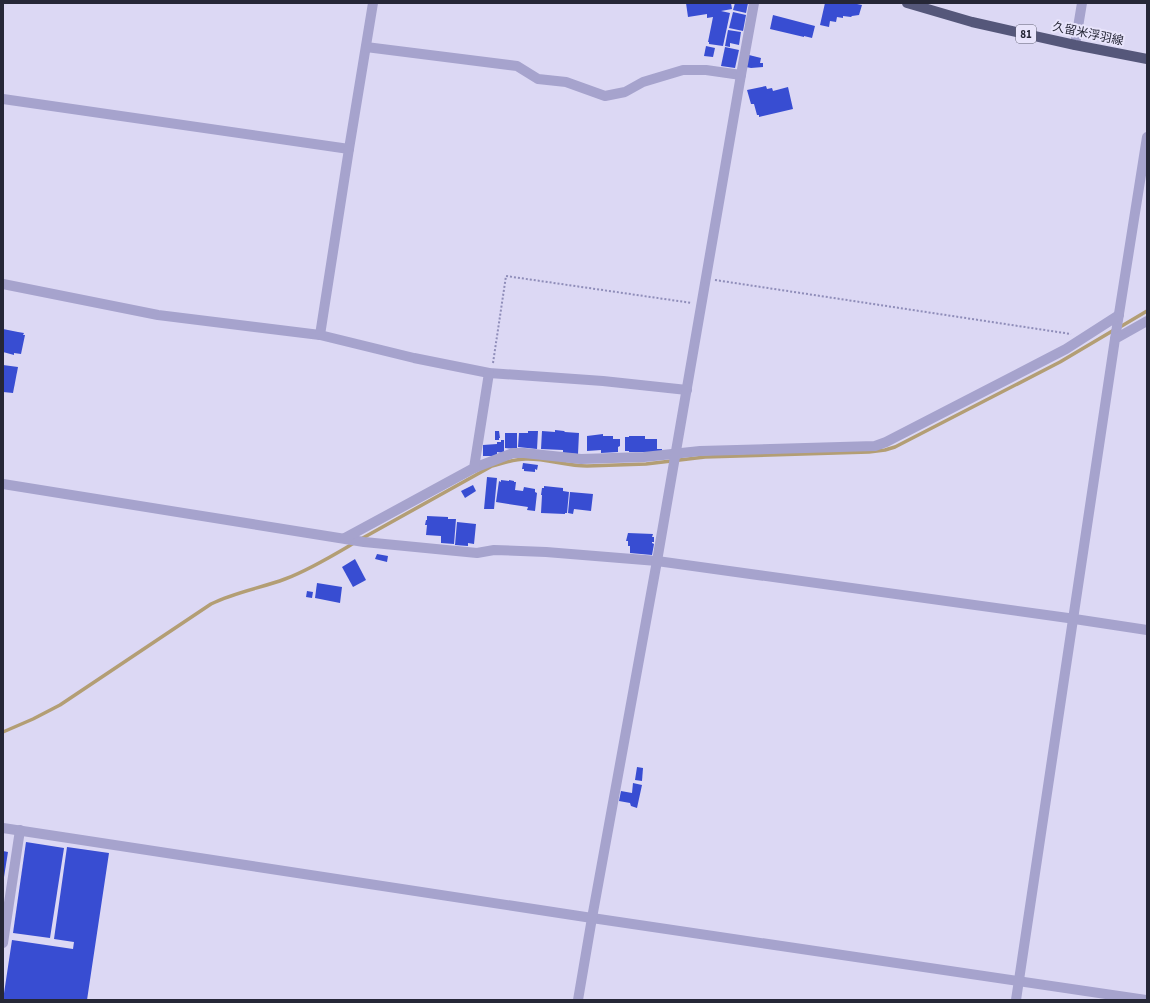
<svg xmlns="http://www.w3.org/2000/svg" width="1150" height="1003" font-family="'Source Sans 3','Noto Sans JP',sans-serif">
  <rect width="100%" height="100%" fill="#dcd8f4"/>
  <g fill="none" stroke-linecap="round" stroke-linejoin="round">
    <g stroke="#b39e74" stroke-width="3.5">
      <polyline points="1120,327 1147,311"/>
      <path d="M361 539 492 466C504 463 516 458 528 459 548 459 567 466 587 466L646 464 705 457 869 452 885 450 895 447 1060 362 1114 330"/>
      <path d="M3 732 33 719 60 705 211 604C235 592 261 588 285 579 309 570 332 556 354 543"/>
    </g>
  </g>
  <g fill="#384dd2">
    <polygon points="686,3 731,3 732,9 721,11 730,13 723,46 709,44 709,42 708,42 713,17 707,18 707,14 688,17"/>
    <polygon points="735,3 748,3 746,13 733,10"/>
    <polygon points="825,3 857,3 857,4 862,5 859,15 852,16 851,17 843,16 843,18 837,17 836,22 830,21 829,27 820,25"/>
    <polygon points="733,12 746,15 743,31 729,28"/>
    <polygon points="773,15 815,26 812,38 804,36 804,37 770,29"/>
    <polygon points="728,30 741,32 739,45 730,43 730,47 725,46"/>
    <polygon points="706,46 715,48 713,57 704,56"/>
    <polygon points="725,47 739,50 735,68 721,66"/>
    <polygon points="749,55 761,58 760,63 763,63 763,67 751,68 746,67"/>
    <polygon points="766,86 767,89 772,88 773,91 788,87 793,109 759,117 759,115 757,115 754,104 751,104 747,90"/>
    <polygon points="3,329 18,332 24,333 23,335 25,335 21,354 14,353 14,355 3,352"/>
    <polygon points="3,365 18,367 13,393 3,392"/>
    <polygon points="555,430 564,431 565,432 579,433 578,454 563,453 563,450 541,449 542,431 555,432"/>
    <polygon points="495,431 499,431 500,438 499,438 499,440 495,440"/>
    <polygon points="528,431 538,431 537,449 518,447 519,433 528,433"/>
    <polygon points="505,433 517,433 517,449 505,448"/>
    <polygon points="603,434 603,436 613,436 613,439 620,439 620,446 618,447 618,452 601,453 601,450 587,451 587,436"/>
    <polygon points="629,436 645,436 645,439 657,439 657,449 662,449 662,452 629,452 629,451 625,451 625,437 629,437"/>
    <polygon points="501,440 504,440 504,453 497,452 497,455 494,455 494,456 483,456 483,445 497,444 497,442 501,442"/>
    <polygon points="523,463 538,465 537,470 535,469 535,472 524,471 524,469 522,469"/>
    <polygon points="487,477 497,478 494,509 484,509"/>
    <polygon points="501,480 509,481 509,480 514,481 514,482 516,482 515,490 523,491 524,487 535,489 535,492 537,493 535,511 527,510 528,507 496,502 499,481 501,482"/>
    <polygon points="473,485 476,491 465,498 461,491"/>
    <polygon points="544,486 563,488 563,491 569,492 567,513 565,513 565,514 541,513 542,495 541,495 542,488 544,488"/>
    <polygon points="570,492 593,494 591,511 574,509 573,514 568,513"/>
    <polygon points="427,516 448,517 448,519 456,519 454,544 441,543 441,536 426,535 427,525 425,525 426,520 427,520"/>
    <polygon points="457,522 476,524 474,544 468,543 468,546 455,545"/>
    <polygon points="628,533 653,534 652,537 654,537 654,542 652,542 652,543 654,544 652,555 630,553 630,546 628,546 628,541 626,541"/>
    <polygon points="377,554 388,556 387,562 375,559"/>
    <polygon points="355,559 366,580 353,587 342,567"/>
    <polygon points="317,583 342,587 340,603 315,598"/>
    <polygon points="307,591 313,592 312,598 306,597"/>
    <polygon points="637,767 643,768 642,781 635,780"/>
    <polygon points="633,783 642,785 637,808 631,806 630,803 619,801 621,791 632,793"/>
    <polygon points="26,842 64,848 50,938 13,933"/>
    <polygon points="67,847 109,853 87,1000 3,1000 12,940 73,949 74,942 54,939"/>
    <polygon points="3,851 8,852 4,877 3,877"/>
  </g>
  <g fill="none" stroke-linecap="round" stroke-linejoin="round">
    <g stroke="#8f8db9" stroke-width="2" stroke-dasharray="2 2" stroke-linecap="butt">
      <polyline points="715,280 1071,334"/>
      <polyline points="493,363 506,276 692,303"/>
    </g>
    <g stroke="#a6a3cd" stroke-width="10">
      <polyline points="1075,45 1082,3"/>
      <polyline points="366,47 517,66 538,79 566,82 605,96 625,92 643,82 683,70 706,70 741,75"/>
      <polyline points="3,99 349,149"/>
      <polyline points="3,284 158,315 320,335 414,358 489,373 603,381 687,390"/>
      <polyline points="320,335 349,149 373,3"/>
      <polyline points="1115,339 1147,137"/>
      <polyline points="474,468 513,453 524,453 581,459 644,457 700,451 875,446 886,442 1066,349 1119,315"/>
      <polyline points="3,484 364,542 477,553 494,550 546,552 657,561 1068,618 1147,630"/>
      <polyline points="345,538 474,468 489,373"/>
      <polyline points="3,828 592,918 1146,1000"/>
      <polyline points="3,943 20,830"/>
      <polyline points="578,1000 592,918 657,561 741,75 754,3"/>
      <polyline points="1016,1000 1115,339 1147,321"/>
    </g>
    <polyline stroke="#55577a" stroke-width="10" points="907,3 972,22 1075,45 1147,59"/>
  </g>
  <g text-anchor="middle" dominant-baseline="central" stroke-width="4" stroke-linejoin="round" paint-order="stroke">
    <rect fill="#e8e4fb" stroke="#606072" stroke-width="1" x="1016" y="25" width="20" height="18" rx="3"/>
    <g font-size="11" font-weight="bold" fill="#262737">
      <text x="1026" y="34">81</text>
    </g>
    <g font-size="12" fill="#262737" stroke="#e8e4fb">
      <text transform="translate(1088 34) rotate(12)">久留米浮羽線</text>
    </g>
  </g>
  <rect width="1150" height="1003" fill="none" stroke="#262737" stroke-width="8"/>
</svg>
